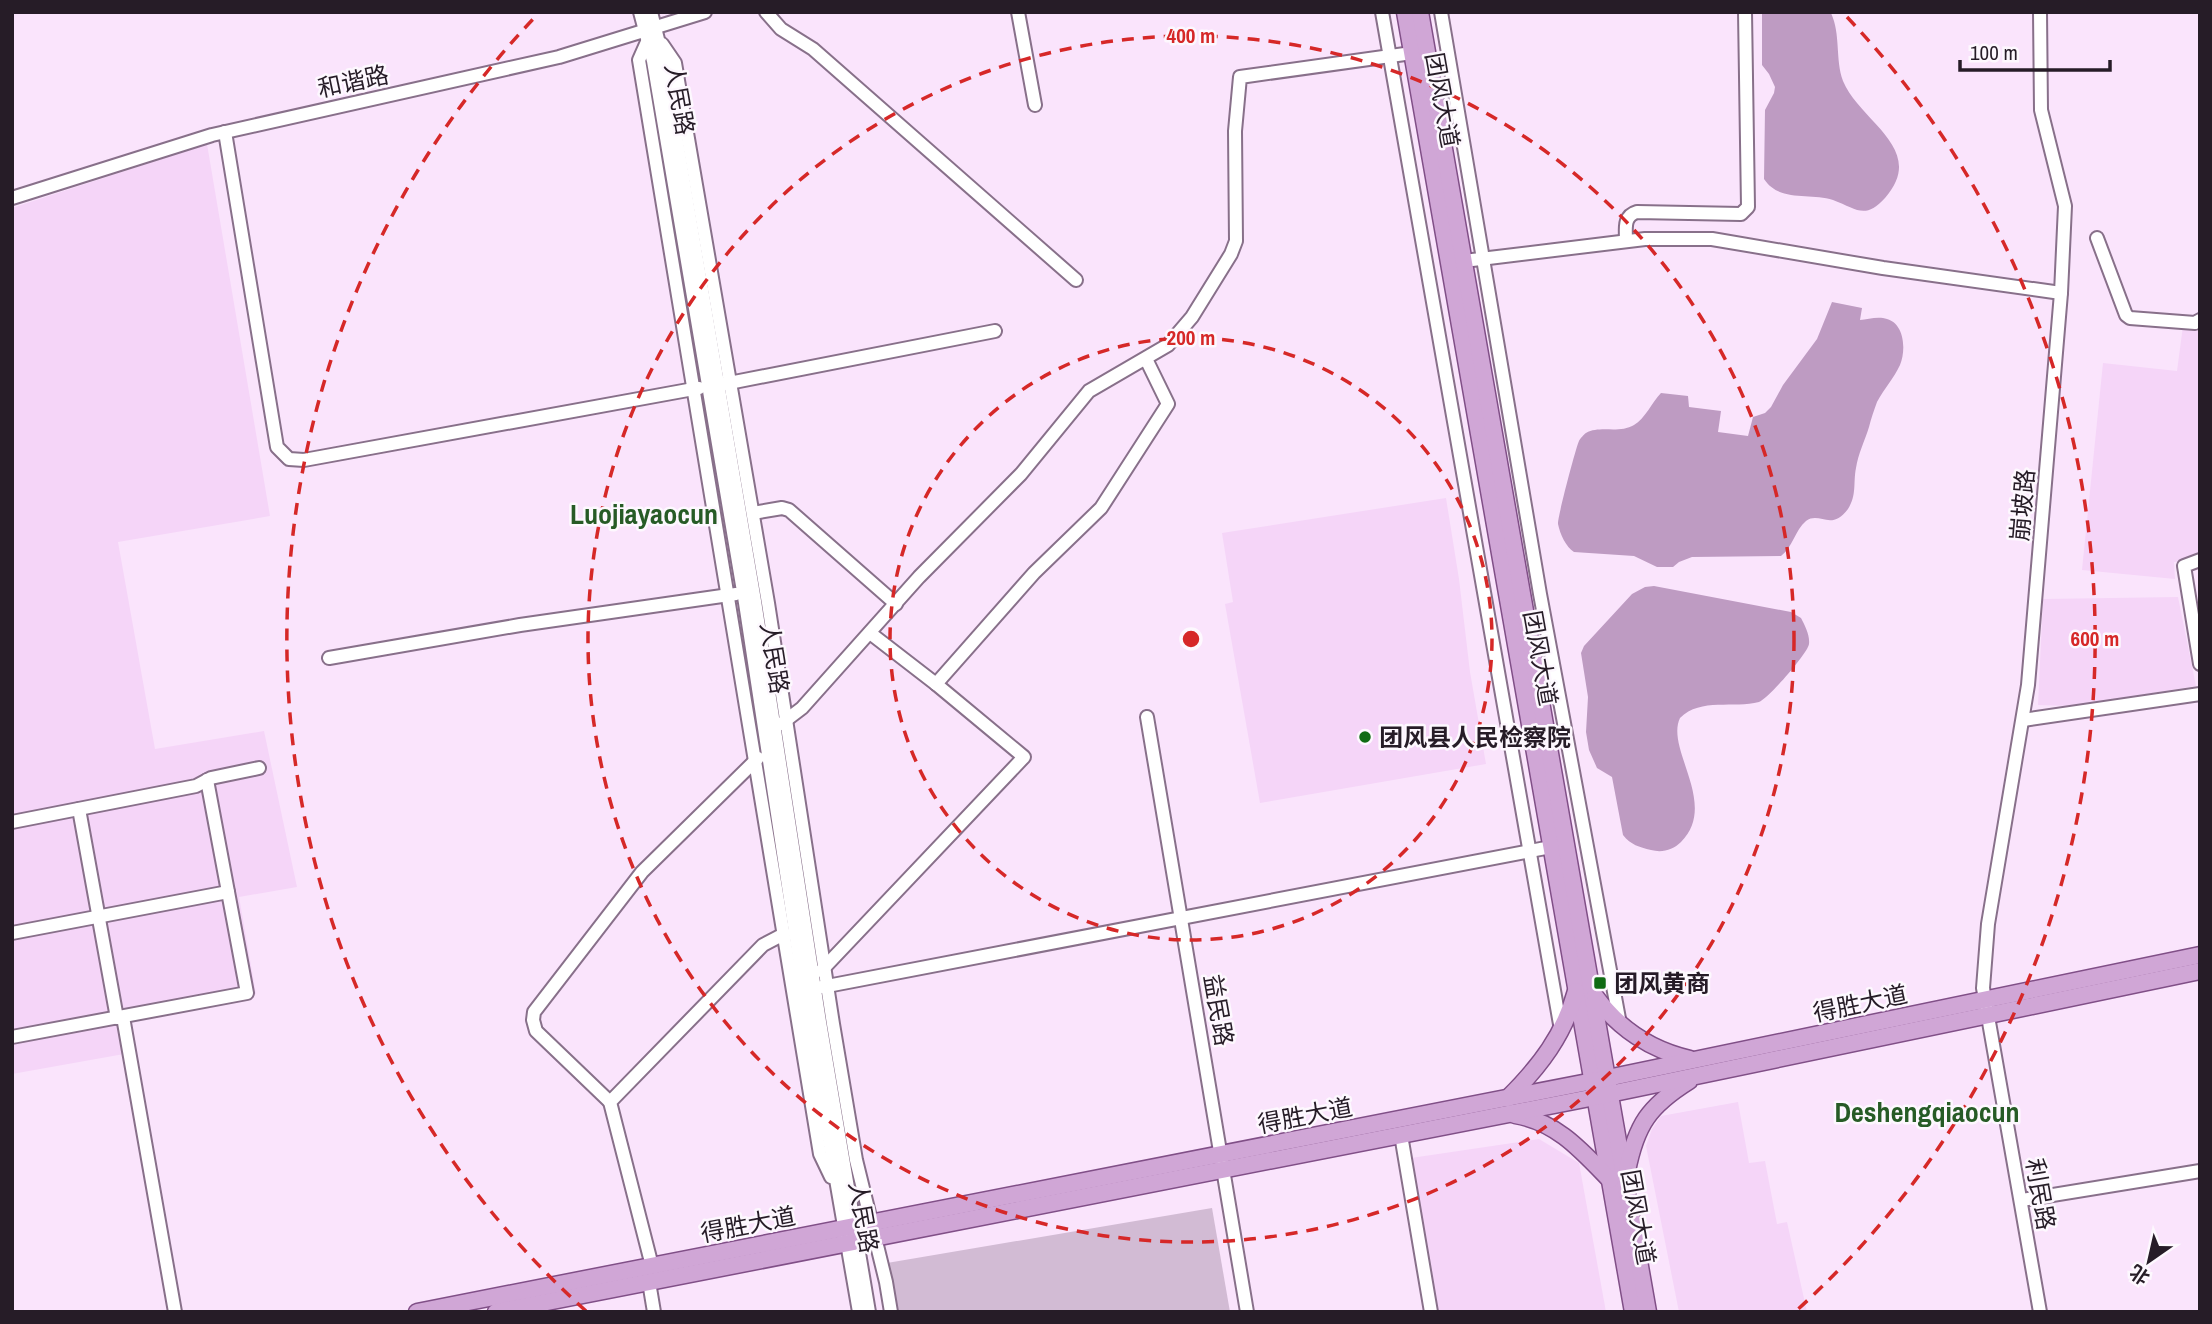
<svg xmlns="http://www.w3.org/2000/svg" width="2212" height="1324" font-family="'Archivo Narrow','Noto Sans SC',sans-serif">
  <rect width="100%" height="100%" fill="#fae4fc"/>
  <g fill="#f5d5f8">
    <polygon points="207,144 270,516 118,542 155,749 264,731 297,887 239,897 256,994 118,1024 124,1054 12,1074 12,208"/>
    <polygon points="2183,326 2200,327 2200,556 2187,561 2174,562 2175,579 2082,570 2103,363 2177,371"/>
    <polygon points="1446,498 1459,579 1470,672 1486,764 1260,803 1225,604 1233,602 1222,533"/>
    <polygon points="2178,597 2196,686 2072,706 2038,705 2043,599"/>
    <polygon points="1738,1102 1749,1163 1765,1161 1777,1224 1787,1222 1807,1312 1679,1312 1646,1146 1652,1129 1661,1116"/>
    <polygon points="1539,1139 1579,1163 1606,1312 1438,1312 1411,1158"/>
  </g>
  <polygon fill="#d2bbd4" points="1212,1208 1230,1312 895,1312 887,1263"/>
  <g fill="#be9bc2">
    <path d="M1762 12 1831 13C1841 35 1835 59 1843 81 1860 122 1928 149 1885 198 1865 220 1857 209 1833 200 1810 192 1780 203 1764 179L1765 110 1774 93 1775 87 1769 74 1762 65Z"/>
    <path d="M1832 302 1862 308 1860 320C1868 319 1879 316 1887 319 1905 324 1906 351 1900 365 1894 378 1884 389 1877 402 1874 410 1871 419 1869 427 1865 440 1858 454 1856 468 1853 483 1857 495 1848 509 1831 532 1820 511 1806 521 1795 530 1793 547 1781 556L1692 557 1679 562 1673 567H1657L1634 556 1574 552C1566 547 1560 534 1558 524 1557 519 1576 447 1579 441 1580 439 1584 434 1586 433 1600 425 1619 434 1634 425 1645 419 1652 402 1661 393L1688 396 1689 407 1721 411 1718 432 1748 436 1753 417 1765 413 1771 407 1783 385 1817 339Z"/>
    <path d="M1654 586 1791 612 1801 618C1805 626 1810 635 1809 644 1808 653 1768 699 1759 702 1734 709 1701 697 1680 718 1665 749 1719 804 1681 842 1673 850 1662 853 1651 850 1639 847 1631 845 1623 835L1612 777 1597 768 1589 750 1586 732 1588 697 1581 653 1584 646 1632 594 1645 587Z"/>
  </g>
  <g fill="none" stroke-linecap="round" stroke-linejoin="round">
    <defs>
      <g id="minor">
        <polyline points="640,12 653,61 745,603 809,1024 859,1312"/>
        <polyline points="651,12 663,59 755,601 820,1022 869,1312"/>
        <polyline points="766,12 781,29 813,49 1076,280"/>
        <polyline points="1018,12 1035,105"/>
        <polyline points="1382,12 1561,1030"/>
        <polyline points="1441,12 1540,594 1620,1024"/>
        <polyline points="647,42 639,60 820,1154 831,1177"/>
        <polyline points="662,44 675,63 768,603 833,1024 856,1160 886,1282 891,1312"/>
        <polyline points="225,132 277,447 289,459 304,460 699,388"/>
        <polyline points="12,198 212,135 559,57 705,12"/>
        <polyline points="2097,238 2126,315 2130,318 2195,323 2200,320"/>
        <path d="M1626 241C1626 229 1623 216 1637 212L1741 214 1748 207 1745 12"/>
        <polyline points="1464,261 1645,239 1712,239 1883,268 2061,293"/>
        <polyline points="724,384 995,331"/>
        <polyline points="753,513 782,508 789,510 896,604"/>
        <polyline points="2200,560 2184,566 2200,664"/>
        <polyline points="329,658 520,625 736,594"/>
        <polyline points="936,684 1034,573 1101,508 1168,404 1146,359"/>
        <polyline points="1147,717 1247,1312"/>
        <polyline points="2023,720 2200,694"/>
        <polyline points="781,724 802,708 919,577 1021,474 1089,391 1168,345 1192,317 1231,254 1236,241 1235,131 1240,77 1412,53"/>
        <polyline points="79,809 117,1018"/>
        <polyline points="12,822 196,786 211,778 259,768"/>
        <polyline points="12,933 228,892"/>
        <polyline points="821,971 1024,757 936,684 870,633"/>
        <polyline points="822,987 1551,847"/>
        <polyline points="123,1017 175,1312"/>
        <polyline points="12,1037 247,993 207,780"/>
        <polyline points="610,1102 536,1031 533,1020 534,1012 642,872 758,758"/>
        <polyline points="1401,1135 1431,1312"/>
        <polyline points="2022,1200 2200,1171"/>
        <polyline points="652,1266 610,1102 763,945 784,934"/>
        <polyline points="649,1282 654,1312"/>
        <polyline points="2040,1312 1983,988 1988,924 2028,685 2061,293 2065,206 2041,110 2040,12"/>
      </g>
      <g id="major">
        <polyline points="1405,12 1633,1312"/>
        <polyline points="1420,12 1648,1312"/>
        <path d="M1595 996C1618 1028 1651 1050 1690 1059"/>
        <path d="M1508 1098C1540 1066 1564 1035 1576 991"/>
        <path d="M1515 1115C1557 1122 1581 1150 1610 1180"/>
        <path d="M1627 1171C1636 1125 1649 1106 1689 1081"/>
        <polyline points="417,1312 1593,1081 2200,955"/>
        <polyline points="496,1312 1595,1097 2200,971"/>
      </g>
    </defs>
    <use href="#minor" stroke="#88708a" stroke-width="16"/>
    <use href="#major" stroke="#804f87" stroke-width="19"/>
    <use href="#minor" stroke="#fff" stroke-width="12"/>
    <use href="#major" stroke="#d0a6d6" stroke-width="16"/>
  </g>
  <g fill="none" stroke="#d62828" stroke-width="3.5" stroke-dasharray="12 9">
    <circle cx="1191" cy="639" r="301"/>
    <circle cx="1191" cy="639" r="603"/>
    <path d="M586 1311A904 904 0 0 1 535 17M1847 17A904 904 0 0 1 1796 1311"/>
  </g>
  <g fill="#106b14" stroke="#fdf8fe" stroke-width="2.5">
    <circle cx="1365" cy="737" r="7"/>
    <rect x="1593" y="976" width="14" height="14" rx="3.5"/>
  </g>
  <g text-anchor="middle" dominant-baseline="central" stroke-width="5" stroke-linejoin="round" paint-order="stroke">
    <g font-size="24" fill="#261c27" stroke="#fdf8fe">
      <text transform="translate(353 81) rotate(-12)">和谐路</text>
      <text transform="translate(680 99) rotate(80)">人民路</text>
      <text transform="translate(1443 100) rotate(80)">团风大道</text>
      <text transform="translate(2022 505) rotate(-85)">崩坡路</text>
      <text transform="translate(775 658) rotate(81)">人民路</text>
      <text transform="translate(1541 658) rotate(80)">团风大道</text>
      <text transform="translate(1860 1003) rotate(-12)">得胜大道</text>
      <text transform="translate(1219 1010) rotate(80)">益民路</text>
      <text transform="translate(1305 1115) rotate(-11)">得胜大道</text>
      <text transform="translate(2041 1194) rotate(80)">利民路</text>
      <text transform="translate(864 1217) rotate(80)">人民路</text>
      <text transform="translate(1639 1217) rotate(80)">团风大道</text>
      <text transform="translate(748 1224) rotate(-11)">得胜大道</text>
    </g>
    <g font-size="24" font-weight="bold" fill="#261c27" stroke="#fdf8fe" text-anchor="start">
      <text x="1379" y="737">团风县人民检察院</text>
      <text x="1614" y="983">团风黄商</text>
    </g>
    <g font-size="28" font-weight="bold" fill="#275b26" stroke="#fdf8fe">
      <text x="644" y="514">Luojiayaocun</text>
      <text x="1927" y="1112">Deshengqiaocun</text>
    </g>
  </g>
  <circle cx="1191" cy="639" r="10" fill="#d62828" stroke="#fdf8fe" stroke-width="3.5"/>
  <g font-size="21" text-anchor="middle" font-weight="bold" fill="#d62828" stroke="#fdf8fe" stroke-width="5" stroke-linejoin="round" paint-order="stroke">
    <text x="1191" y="43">400 m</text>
    <text x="1191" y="345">200 m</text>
    <text x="2095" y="646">600 m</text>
  </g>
  <rect width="2212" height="1324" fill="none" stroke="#261c27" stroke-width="28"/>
  <g transform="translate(2149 1261) rotate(214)" stroke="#fdf8fe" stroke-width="5" paint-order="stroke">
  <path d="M0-5L12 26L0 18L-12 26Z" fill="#261c27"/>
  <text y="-10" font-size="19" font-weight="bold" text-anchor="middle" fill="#261c27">北</text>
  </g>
  <path d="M1960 60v10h150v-10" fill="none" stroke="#261c27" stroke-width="3.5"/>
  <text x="1970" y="60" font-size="21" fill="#261c27" stroke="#fdf8fe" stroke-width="5" paint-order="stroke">100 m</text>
</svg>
